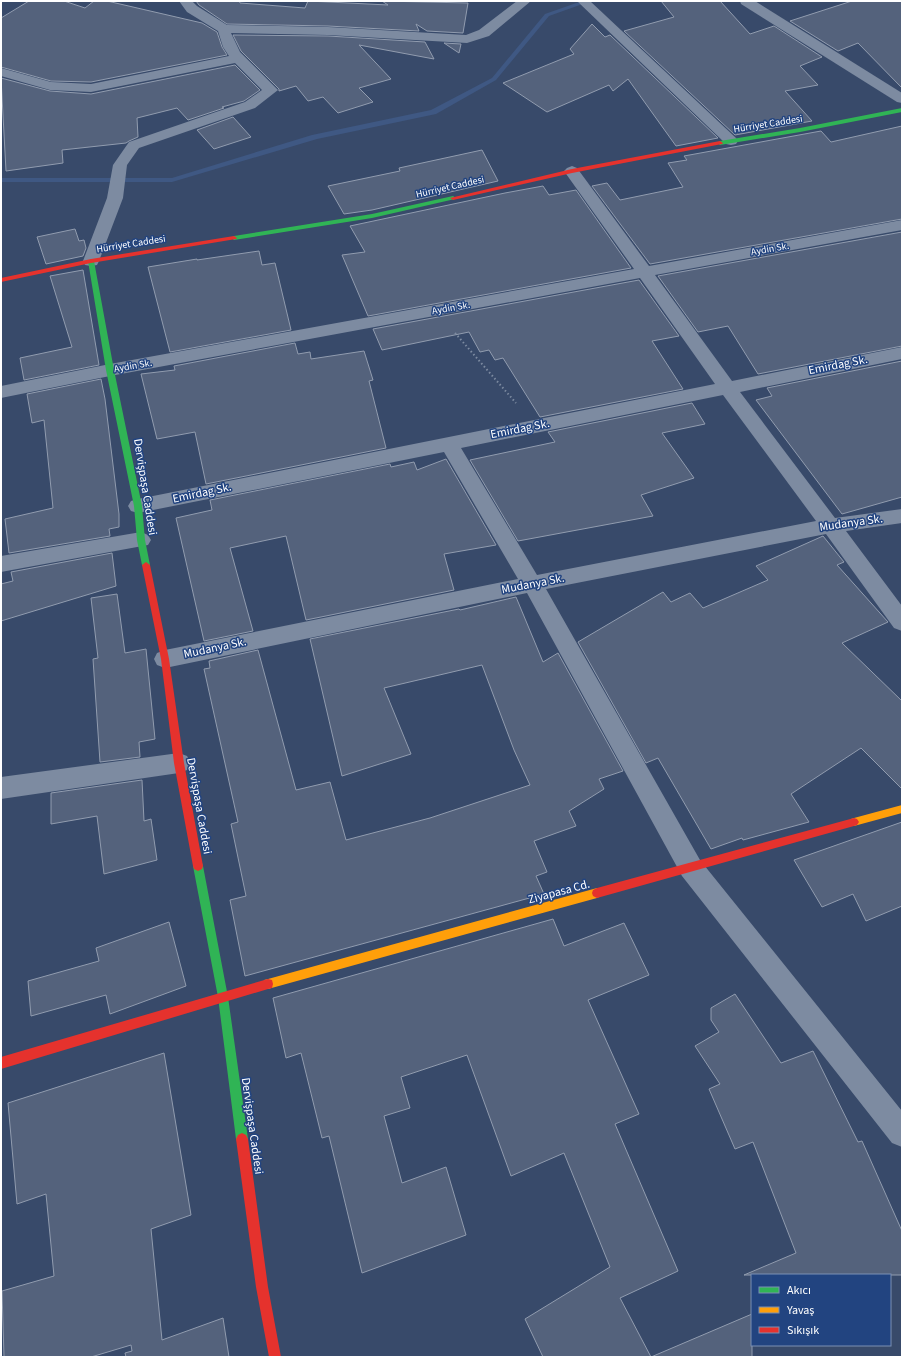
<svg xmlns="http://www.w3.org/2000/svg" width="903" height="1358" font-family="'Source Sans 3',sans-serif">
  <rect width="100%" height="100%" fill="#384a6a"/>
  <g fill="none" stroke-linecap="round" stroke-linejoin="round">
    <polygon fill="#3f5883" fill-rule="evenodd" points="582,1 591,1 549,16 496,80 436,114 317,139 172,182 1,182 1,178 172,178 312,135 431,110 492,78 545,14"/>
  </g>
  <g fill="#54627c" stroke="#919caf">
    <polygon points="29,1 64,1 85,8 94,1 107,1 202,23 217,32 222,47 227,55 91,82 51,81 1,67 1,18"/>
    <polygon points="196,1 239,1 240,3 305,8 308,1 388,5 382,1 468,3 463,33 427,31 416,24 419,31 328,26 227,24 199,5"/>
    <polygon points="661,1 720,1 750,34 774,26 822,57 800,66 818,85 785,91 812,121 735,135 624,31 674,17"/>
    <polygon points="852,1 902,1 902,88 858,43 838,51 790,21"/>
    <polygon points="592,24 605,37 610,35 718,138 676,146 628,79 613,91 609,85 547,112 503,83 574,54 570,49"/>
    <polygon points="233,35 328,36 425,42 434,59 359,45 391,79 359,88 373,102 338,113 323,97 308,101 296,86 279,91 279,89 241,51"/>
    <polygon points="444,43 461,44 459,53"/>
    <polygon points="235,65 260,90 244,101 222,107 224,108 188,120 177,108 137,118 138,137 129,141 126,143 62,150 63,163 6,171 1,78 50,91 91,94"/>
    <polygon points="233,117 251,137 214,149 197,130"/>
    <polygon points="902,126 902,219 650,264 592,186 607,183 620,200 683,187 668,163 687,160 684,156 821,131 831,142"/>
    <polygon points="482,150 498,181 372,210 344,214 328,186 400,171 399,168"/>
    <polygon points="543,186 549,195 576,190 631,268 368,316 342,255 365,252 350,226 505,193"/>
    <polygon points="75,229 79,241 84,240 86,248 83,256 46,264 37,237"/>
    <polygon points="902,232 902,346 758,374 728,326 698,332 658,276"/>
    <polygon points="259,251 262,265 275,263 291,330 170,352 148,267 197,259 197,260"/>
    <polygon points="83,270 99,365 24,380 20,358 72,347 50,276"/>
    <polygon points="639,280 679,336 652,341 683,389 540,417 503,358 495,360 489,350 480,352 469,332 382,350 373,329"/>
    <polygon points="295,343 298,354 310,352 311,359 364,351 373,380 369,381 386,448 206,484 195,432 157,439 141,374 175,370 174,366"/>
    <polygon points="902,361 902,497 842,514 756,400 772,396 767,388"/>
    <polygon points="101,379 105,399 119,514 119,527 109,529 110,536 9,553 5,519 53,508 44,420 32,423 27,394"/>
    <polygon points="692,403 705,424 662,433 694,478 641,495 653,516 518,541 470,460 555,442 548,432"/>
    <polygon points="446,459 496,545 444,554 454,590 306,620 286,536 230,548 253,631 204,641 176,518 212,510 210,500 390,464 391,467 414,462 417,470"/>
    <polygon points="823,536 844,562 837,565 888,622 842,643 902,701 902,789 861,748 791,794 809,822 743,840 742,838 711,849 658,758 646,763 578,642 663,592 671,602 690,593 703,608 768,580 756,566"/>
    <polygon points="112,553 116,586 1,621 1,584 13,581 11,572"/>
    <polygon points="117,594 125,653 146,649 155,739 139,742 140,757 100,762 93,659 98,658 91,598"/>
    <polygon points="516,597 543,662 558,653 623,771 599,779 604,789 569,811 576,826 534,841 547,872 536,876 544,894 245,976 230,900 246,896 231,824 238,822 204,669 210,668 209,661 258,650 296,790 330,782 346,840 430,818 530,785 514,750 482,665 384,688 411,754 342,776 310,639 459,609 460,610"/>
    <polygon points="142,780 144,821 151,819 157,860 104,874 97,816 51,824 51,793"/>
    <polygon points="902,822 902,906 866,921 853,894 822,907 794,860"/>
    <polygon points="553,919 564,946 624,923 649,975 588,1000 639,1114 615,1124 678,1271 620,1298 651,1357 752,1314 752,1357 543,1357 525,1319 610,1267 564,1153 511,1176 467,1055 401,1077 410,1108 384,1116 402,1183 446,1167 466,1235 362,1273 329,1136 322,1138 301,1053 286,1058 273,998"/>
    <polygon points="169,922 186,986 110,1014 106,995 31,1016 28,981 99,961 96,948"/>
    <polygon points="735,994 781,1063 813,1051 858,1142 862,1141 902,1231 902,1275 744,1275 796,1253 753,1142 735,1149 709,1089 720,1084 695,1046 719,1032 711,1020 711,1008"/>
    <polygon points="164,1053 191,1215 151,1229 162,1340 223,1318 229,1357 126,1357 125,1353 132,1351 131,1345 91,1357 4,1357 2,1291 54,1276 46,1194 17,1204 8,1103"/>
  </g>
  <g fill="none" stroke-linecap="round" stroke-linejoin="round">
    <polyline stroke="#7d8ba1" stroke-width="2" stroke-dasharray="1.5 2.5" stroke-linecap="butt" points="455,333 516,403"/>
    <g fill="#7d8ba1" fill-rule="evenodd">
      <polygon points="179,1 192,1 197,6 227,25 328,27 466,35 479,30 517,1 531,1 489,36 467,43 328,35 231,33 240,52 278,90 255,108 139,148 127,165 123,198 99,261 97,265 91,266 85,265 83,261 107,198 113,165 129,142 245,102 262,90 235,63 91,92 50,90 1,76 1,68 51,82 91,84 229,56 223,47 218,31 187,12"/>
      <polygon points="577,1 590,1 736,138 738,141 736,144 731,145 726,144"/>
      <polygon points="740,1 755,1 902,93 902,103 897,102 741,4"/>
      <path d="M572 166 577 168 649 266 902 220V230L655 275 732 381 902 347V359L740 392 835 518 902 509V523L846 531 902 606V631L894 628 826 534 546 589 700 860 902 1111V1147L892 1143 682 876 527 593 165 668 157 665 154 659 157 653 165 650 518 579 444 452 138 513 131 511 128 506 131 501 138 499 715 384 640 278 110 376 1 398V386L110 364 634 269 564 171 567 168ZM723 395 816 521 537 575 461 448Z"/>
      <polygon points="141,532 148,535 151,540 148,545 1,572 1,556"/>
      <polygon points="179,753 187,756 191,763 187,770 179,773 1,799 1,777"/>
    </g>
    <g fill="#30b455" fill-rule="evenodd">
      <polygon points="902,108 902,112 800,132 720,145 717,143 720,141 800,128"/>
      <polygon points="453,196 456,198 455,199 372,218 234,240 231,238 234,236 372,214"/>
      <polygon points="91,259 94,261 114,370 142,506 145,540 150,565 146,568 142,565 137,540 134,506 106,370 88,261"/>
      <polygon points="198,861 202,863 203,866 228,997 248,1139 246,1143 242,1145 238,1143 236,1139 218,997 193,866 194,863"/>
    </g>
    <g fill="#ff9f0a" fill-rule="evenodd">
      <polygon points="902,805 902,813 854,826 851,825 849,822 851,819 854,818"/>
      <polygon points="597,888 601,890 602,893 601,896 597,898 268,989 264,988 263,984 264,980 268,979"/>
    </g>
    <g fill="#e5322d" fill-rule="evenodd">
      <polygon points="720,141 723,143 722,144 572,173 453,200 450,198 572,169"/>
      <polygon points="234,236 237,238 236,239 91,263 1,282 1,278 91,259"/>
      <polygon points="146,562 150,565 169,659 184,763 203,866 202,869 198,871 194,869 193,866 174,763 161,659 142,565"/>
      <polygon points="854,818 857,819 859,822 857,825 854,826 597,898 593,896 592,893 593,890 597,888"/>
      <polygon points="268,979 272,980 273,984 272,988 268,989 1,1069 1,1057"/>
      <polygon points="242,1133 246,1135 248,1139 268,1287 281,1357 269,1357 256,1287 236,1139 238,1135"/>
    </g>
  </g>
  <g text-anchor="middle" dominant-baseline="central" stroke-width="3" stroke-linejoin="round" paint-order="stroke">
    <g font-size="10" fill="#fff" stroke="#224480">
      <text transform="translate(768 124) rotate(-9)">Hürriyet Caddesi</text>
      <text transform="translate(450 187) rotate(-13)">Hürriyet Caddesi</text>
      <text transform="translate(131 244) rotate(-9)">Hürriyet Caddesi</text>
      <text transform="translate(770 249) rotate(-10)">Aydin Sk.</text>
      <text transform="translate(451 308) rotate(-10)">Aydin Sk.</text>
      <text transform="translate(133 366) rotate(-10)">Aydin Sk.</text>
    </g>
    <g font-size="12" fill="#fff" stroke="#224480">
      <text transform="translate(838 365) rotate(-11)">Emirdag Sk.</text>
      <text transform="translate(520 429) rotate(-11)">Emirdag Sk.</text>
      <text transform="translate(145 487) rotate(81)">Dervişpaşa Caddesi</text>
      <text transform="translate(202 493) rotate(-12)">Emirdag Sk.</text>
      <text transform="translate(851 523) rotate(-8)">Mudanya Sk.</text>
      <text transform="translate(533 584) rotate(-11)">Mudanya Sk.</text>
      <text transform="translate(215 648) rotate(-12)">Mudanya Sk.</text>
      <text transform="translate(199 806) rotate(80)">Dervişpaşa Caddesi</text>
      <text transform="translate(559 892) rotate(-15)">Ziyapasa Cd.</text>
      <text transform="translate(252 1126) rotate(82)">Dervişpaşa Caddesi</text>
    </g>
  </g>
  <rect width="903" height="1358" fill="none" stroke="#ffffff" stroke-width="4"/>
  <rect x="751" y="1274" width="140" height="72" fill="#224480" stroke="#7a8fb3"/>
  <rect x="759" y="1287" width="20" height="6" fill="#30b455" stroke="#7a8fb3"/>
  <text x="787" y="1294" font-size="12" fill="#ffffff">Akıcı</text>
  <rect x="759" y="1307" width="20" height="6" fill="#ff9f0a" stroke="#7a8fb3"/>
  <text x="787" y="1314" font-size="12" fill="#ffffff">Yavaş</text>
  <rect x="759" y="1327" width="20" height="6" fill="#e5322d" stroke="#7a8fb3"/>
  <text x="787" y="1334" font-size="12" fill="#ffffff">Sıkışık</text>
</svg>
